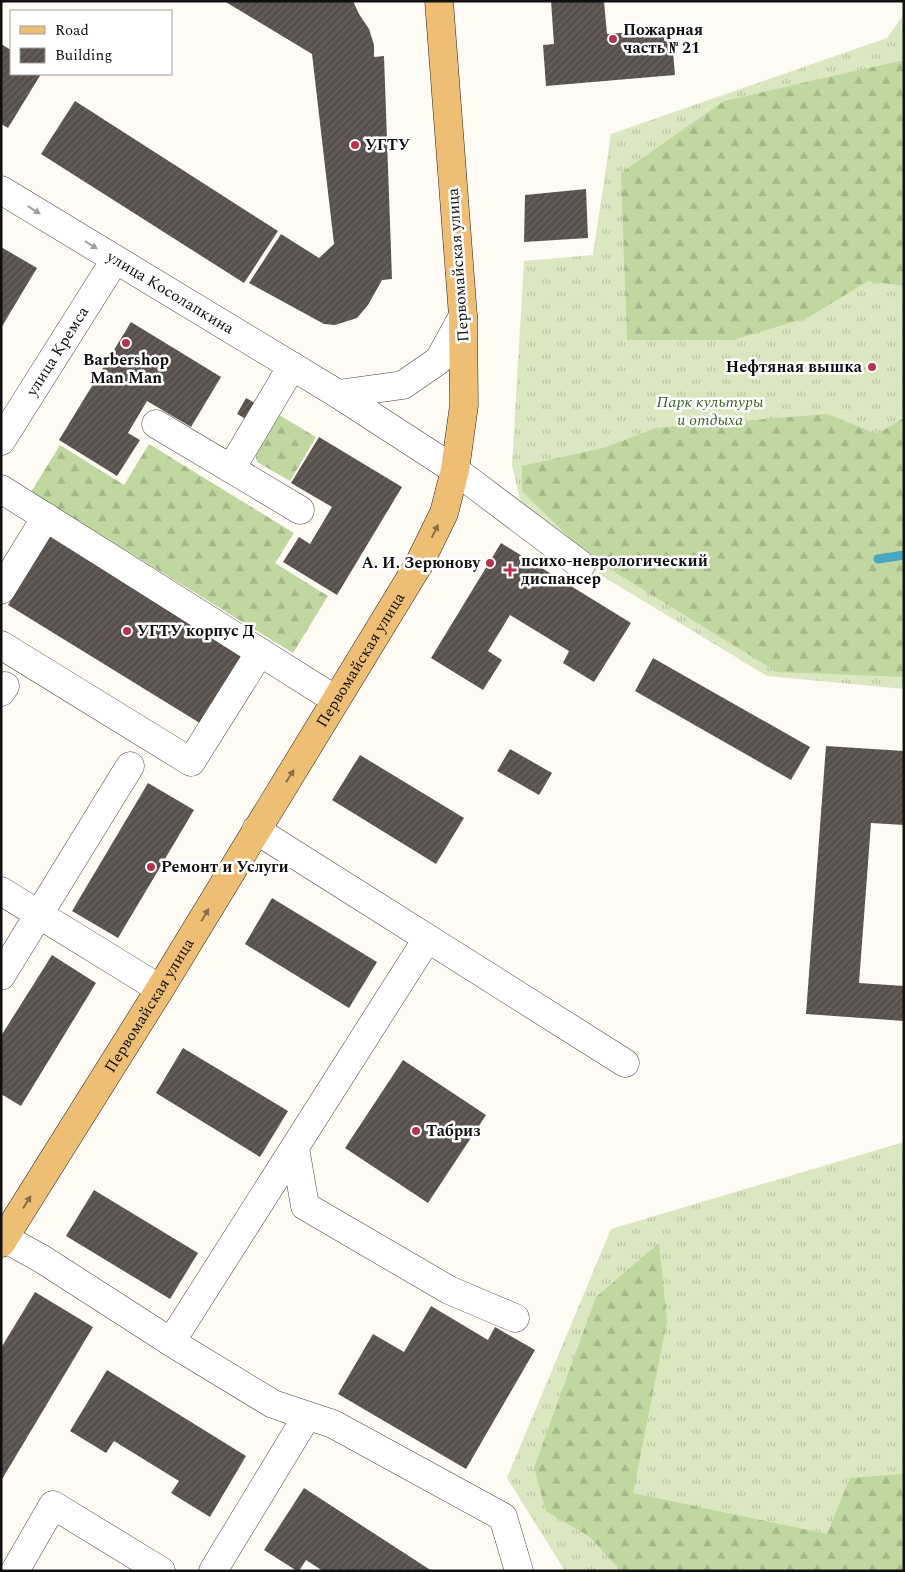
<svg xmlns="http://www.w3.org/2000/svg" width="905" height="1572" font-family="Spectral,serif">
  <defs>
    <pattern id="grass-tufts" width="24" height="20" patternUnits="userSpaceOnUse" patternTransform="scale(1.25)"><rect width="24" height="20" fill="#dae7c0"/><path d="M3 7l-1-3M5 7V3M7 7l1-3M15 17l-1-3M17 17v-4M19 17l1-3" fill="none" stroke="#bac5a4"/></pattern>
    <pattern id="forest-firs" width="22" height="20" patternUnits="userSpaceOnUse" patternTransform="scale(1.25)"><rect width="22" height="20" fill="#c1d7a0"/><path d="M5 1l3.5 6h-7zM16 11l3.5 6h-7z" fill="#a5b889"/></pattern>
    <pattern id="building-hatch" width="6" height="6" patternUnits="userSpaceOnUse" patternTransform="scale(1.25)"><rect width="6" height="6" fill="#58504d"/><path d="M-1 1l2-2M0 6l6-6M5 7l2-2" fill="none" stroke="#6b6562"/></pattern>
  </defs>
  <rect width="100%" height="100%" fill="#fefbf5"/>
  <g fill="url(#grass-tufts)">
    <polygon points="904,14 904,689 767,676 599,574 521,504 512,465 524,261 593,255 611,134 887,38"/>
    <polygon points="904,1142 904,1571 565,1571 507,1478 611,1229"/>
  </g>
  <g fill="url(#forest-firs)">
    <polygon points="904,60 904,286 868,281 809,317 733,340 627,340 621,173 724,101"/>
    <polygon points="276,413 316,437 290,481 257,462 254,449"/>
    <polygon points="827,414 877,434 904,418 904,677 777,672 587,555 522,491 522,466 603,448 656,428"/>
    <polygon points="149,444 294,533 275,563 328,596 293,653 31,492 60,445 124,485"/>
    <polygon points="659,1243 667,1321 633,1493 827,1534 850,1478 904,1474 904,1571 621,1571 590,1537 546,1511 534,1468 596,1297"/>
  </g>
  <g fill="none" stroke-linecap="round" stroke-linejoin="round">
    <polyline stroke="#49a6c3" stroke-width="9" points="878,559 904,555"/>
  </g>
  <g fill="url(#building-hatch)">
    <polygon points="224,1 353,1 359,14 369,29 374,45 374,57 384,56 392,279 382,280 368,305 357,318 335,325 324,324 249,283 281,234 319,258 334,244 312,54"/>
    <polygon points="551,1 604,1 607,34 671,29 675,75 546,86 543,45 554,44"/>
    <polygon points="1,44 11,50 11,74 41,74 8,128 1,124"/>
    <polygon points="75,101 278,231 244,283 41,154"/>
    <polygon points="586,189 588,238 524,242 525,195"/>
    <polygon points="1,247 37,268 1,328"/>
    <polygon points="131,322 221,377 191,427 147,401 128,433 140,440 117,476 59,440"/>
    <polygon points="246,398 255,403 246,419 237,414"/>
    <polygon points="319,437 402,487 337,595 283,562 299,537 310,544 332,507 291,483"/>
    <polygon points="50,537 245,656 203,725 8,605"/>
    <polygon points="501,543 631,623 594,682 563,663 569,651 510,615 488,651 502,660 483,690 431,658"/>
    <polygon points="653,658 810,747 791,780 635,691"/>
    <polygon points="826,746 904,751 904,825 871,823 859,983 904,986 904,1021 806,1014"/>
    <polygon points="510,749 552,773 539,795 497,771"/>
    <polygon points="360,755 464,818 436,864 332,800"/>
    <polygon points="148,783 194,810 118,938 72,911"/>
    <polygon points="272,898 377,962 349,1008 245,944"/>
    <polygon points="52,955 96,983 21,1106 1,1094 1,1036"/>
    <polygon points="183,1048 288,1111 260,1157 156,1093"/>
    <polygon points="403,1060 486,1115 428,1203 345,1148"/>
    <polygon points="94,1190 198,1253 170,1299 66,1236"/>
    <polygon points="35,1292 93,1327 1,1481 1,1348"/>
    <polygon points="431,1306 488,1340 495,1327 535,1350 466,1469 338,1394 373,1334 404,1352"/>
    <polygon points="107,1370 246,1456 210,1517 171,1493 179,1481 114,1441 106,1453 70,1431"/>
    <polygon points="304,1488 432,1571 323,1571 306,1560 299,1571 297,1571 264,1550"/>
  </g>
  <g fill="none" stroke-linecap="round" stroke-linejoin="round">
    <defs>
      <g id="minor">
        <path id="s1" d="M1 190 338 394 455 470 581 565"/>
        <polyline points="338,394 403,385 439,360 463,316"/>
        <polyline points="156,424 300,510"/>
        <path id="s2" d="M1 441 115 260"/>
        <polyline points="231,469 292,366"/>
        <polyline points="1,489 336,700"/>
        <polyline points="1,590 46,517"/>
        <polyline points="1,645 191,762 260,652"/>
        <polyline points="1,692 5,686"/>
        <polyline points="256,830 625,1063"/>
        <polyline points="1,891 160,989"/>
        <polyline points="1,976 130,766"/>
        <polyline points="295,1148 305,1206 449,1290 515,1318"/>
        <polyline points="4,1238 42,1259 171,1342 273,1404 333,1424 503,1517 519,1571"/>
        <polyline points="171,1342 427,939"/>
        <polyline points="15,1571 53,1505 161,1571"/>
        <polyline points="213,1571 307,1416"/>
      </g>
      <g id="major">
        <path id="s3" d="M1 1243 160 989 419 564 444 513 455 470 464 405 463 316 439 1"/>
      </g>
    </defs>
    <use href="#minor" stroke="#434343" stroke-width="29"/>
    <use href="#major" stroke="#212121" stroke-width="29"/>
    <use href="#minor" stroke="#fff" stroke-width="28"/>
    <use href="#major" stroke="#eebe75" stroke-width="28"/>
  </g>
  <defs><path id="oneway-solid" d="M-6-.8H1V-3.2L6.5 0L1 3.2V.8H-6Z" transform="scale(1.25)"/></defs>
  <g fill="#9f9f9f">
    <use href="#oneway-solid" transform="translate(34 210) rotate(32)"/>
    <use href="#oneway-solid" transform="translate(91 245) rotate(32)"/>
  </g>
  <g fill="#8a7048">
    <use href="#oneway-solid" transform="translate(435 531) rotate(-64)"/>
    <use href="#oneway-solid" transform="translate(290 776) rotate(-58)"/>
    <use href="#oneway-solid" transform="translate(205 915) rotate(-59)"/>
    <use href="#oneway-solid" transform="translate(27 1202) rotate(-58)"/>
  </g>
  <g fill="#b7324d" stroke="#fff" stroke-width="2">
    <circle cx="613" cy="39" r="5"/>
    <circle cx="355" cy="145" r="5"/>
    <circle cx="126" cy="343" r="5"/>
    <circle cx="872" cy="367" r="5"/>
    <circle cx="490" cy="563" r="5"/>
    <path d="M507.5 562.5h5v5h5v5h-5v5h-5v-5h-5v-5h5z"/>
    <circle cx="127" cy="631" r="5"/>
    <circle cx="151" cy="867" r="5"/>
    <circle cx="416" cy="1131" r="5"/>
  </g>
  <g text-anchor="middle" dominant-baseline="central" stroke-width="5" stroke-linejoin="round" paint-order="stroke">
    <g font-size="16" font-weight="bold" fill="#101010" stroke="#fff" text-anchor="start">
      <text x="623" y="30">Пожарная<tspan x="623" dy="18">часть № 21</tspan></text>
      <text x="365" y="145">УГТУ</text>
      <text x="126" y="360" text-anchor="middle">Barbershop<tspan x="126" dy="18">Man Man</tspan></text>
      <text x="862" y="367" text-anchor="end">Нефтяная вышка</text>
      <text x="521" y="561">психо-неврологический<tspan x="521" dy="18">диспансер</tspan></text>
      <text x="480" y="563" text-anchor="end">А. И. Зерюнову</text>
      <text x="137" y="631">УГТУ корпус Д</text>
      <text x="161" y="867">Ремонт и Услуги</text>
      <text x="426" y="1131">Табриз</text>
    </g>
    <g font-size="16" fill="#101010" stroke="#fff">
      <text transform="translate(458 265) rotate(-94)">Первомайская улица</text>
      <text stroke="none"><textPath href="#s1" startOffset="198">улица Косолапкина</textPath></text>
      <text stroke="none"><textPath href="#s2" startOffset="106">улица Кремса</textPath></text>
      <text stroke="none"><textPath href="#s3" startOffset="685">Первомайская улица</textPath></text>
      <text stroke="none"><textPath href="#s3" startOffset="280">Первомайская улица</textPath></text>
    </g>
    <g font-size="16" font-style="italic" fill="#3c6425" stroke="#fff">
      <text x="710" y="402">Парк культуры<tspan x="710" dy="18">и отдыха</tspan></text>
    </g>
  </g>
  <rect width="905" height="1572" fill="none" stroke="#101010" stroke-width="5"/>
  <rect x="10" y="10" width="162" height="65" fill="#ffffff" stroke="#9f9f9f"/>
  <rect x="20" y="26" width="25" height="8" fill="#eebe75" stroke="#9f9f9f"/>
  <text x="55" y="35" font-size="15" fill="#101010">Road</text>
  <rect x="20" y="48" width="25" height="15" fill="url(#building-hatch)" stroke="#9f9f9f"/>
  <text x="55" y="60" font-size="15" fill="#101010">Building</text>
</svg>
